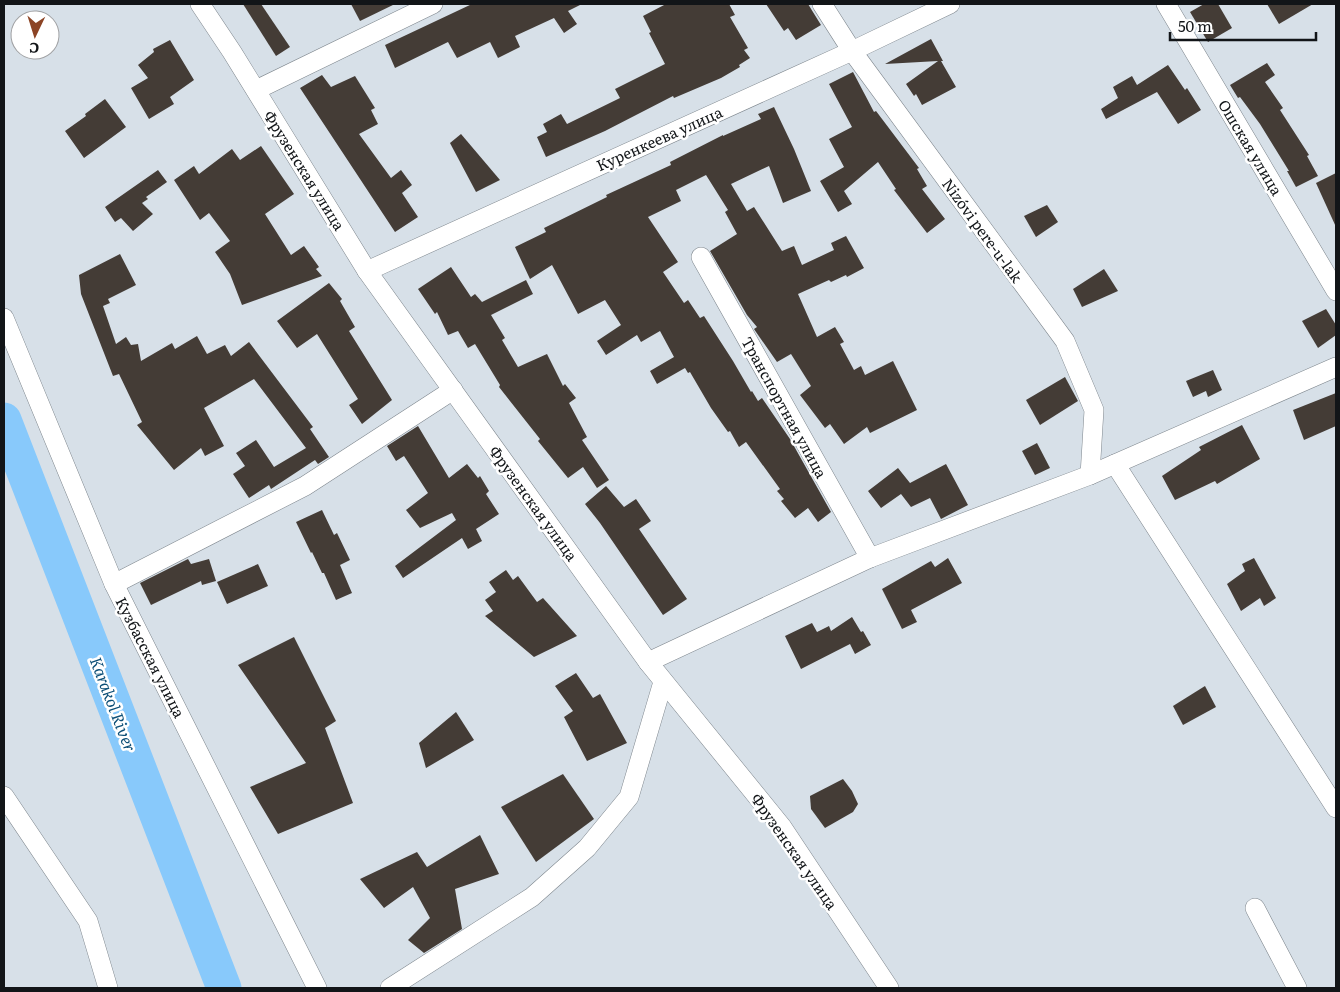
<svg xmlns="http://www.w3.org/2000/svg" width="1340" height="992" font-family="Literata,serif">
  <rect width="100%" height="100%" fill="#d7e0e8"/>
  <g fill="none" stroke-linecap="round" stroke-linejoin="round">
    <polyline stroke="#88c9fb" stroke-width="35" points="4,420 224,988"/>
  </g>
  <g fill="#443c36">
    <polygon points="243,4 261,4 290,47 276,56"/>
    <polygon points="351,4 395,4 360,21"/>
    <polygon points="472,4 582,4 568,11 577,24 564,33 554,18 515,36 520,47 498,58 490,42 457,58 448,42 395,68 385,45"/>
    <polygon points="666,4 729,4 735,15 730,17 748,48 744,50 750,58 739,65 740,67 721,78 674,98 673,96 605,131 546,157 537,137 547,132 543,124 561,114 567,124 620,98 615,89 665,64 649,33 651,32 643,16"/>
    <polygon points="766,4 808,4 821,25 796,40 788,28 784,31"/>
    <polygon points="1204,4 1218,4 1232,28 1208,42 1190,12"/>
    <polygon points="1267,4 1313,4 1279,24"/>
    <polygon points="931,39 943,61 941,61 956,87 922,105 916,94 914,96 906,84 938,61 885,64"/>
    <polygon points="170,40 194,80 170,97 174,104 149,119 131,88 148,78 138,65 154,52 153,49"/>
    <polygon points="1267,63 1275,75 1265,82 1283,108 1280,110 1309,155 1307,156 1318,176 1296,187 1287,171 1289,171 1260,124 1240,97 1238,98 1230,85"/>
    <polygon points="1168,65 1185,90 1187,88 1201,110 1178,124 1157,92 1106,119 1101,109 1118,98 1113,87 1132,76 1137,85"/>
    <polygon points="853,72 874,112 876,111 919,168 917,169 927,186 922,189 945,219 927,233 894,190 896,189 878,162 844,191 852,204 838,212 820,181 844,167 829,139 852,127 829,84"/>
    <polygon points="322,75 331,87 355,76 375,108 371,110 378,124 359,134 391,178 401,170 412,185 402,193 418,217 395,232 300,88"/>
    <polygon points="105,99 126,127 84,158 65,131 86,116 85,114"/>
    <polygon points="774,107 794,149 811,191 783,203 769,166 731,184 747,211 754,207 782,251 794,246 802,265 834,250 831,243 846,236 864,268 847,277 846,275 831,282 829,280 798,294 817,337 835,327 844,342 840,344 854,370 861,366 865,375 893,361 917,410 870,433 867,427 844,444 830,424 825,428 800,395 811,386 791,354 777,362 756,332 754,329 757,327 747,315 710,251 737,234 725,212 728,210 706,175 676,190 681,201 648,217 678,262 663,272 684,303 688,300 700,318 704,316 733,361 751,392 752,391 758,401 762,398 790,439 831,512 818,522 808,508 795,518 781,501 784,499 777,491 780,489 746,442 739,447 730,431 728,432 711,408 690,372 688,373 685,368 657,384 650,371 674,357 660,331 641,342 637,335 606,355 597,341 621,325 605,300 578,314 552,265 530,279 515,247 546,232 544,228 607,197 606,195 671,165 670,162 723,135 723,136 761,119 758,114"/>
    <polygon points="461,134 500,180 476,192 450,143"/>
    <polygon points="261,146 294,194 265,214 291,255 304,246 319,267 316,269 322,276 242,305 230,274 215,252 230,241 209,213 200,220 174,180 194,166 199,174 232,149 240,160"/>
    <polygon points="158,170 167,182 146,197 148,199 142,203 153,214 133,231 121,218 115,222 105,207"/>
    <polygon points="1336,173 1336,227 1316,183"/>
    <polygon points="1047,205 1058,222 1036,237 1024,216"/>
    <polygon points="120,254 136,285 108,299 110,303 103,306 116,344 126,337 131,345 138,344 141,361 172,343 175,349 197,336 207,354 225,345 231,356 249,342 313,427 310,429 329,457 318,464 315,460 271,489 269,485 249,498 233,474 245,466 236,453 256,440 274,467 306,448 254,379 204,408 224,446 205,456 201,448 174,470 137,425 142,422 119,374 113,376 81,294 79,275"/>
    <polygon points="451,267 471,297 475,294 482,302 526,280 533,294 491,315 505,338 502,340 518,367 547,354 563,386 565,384 576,398 569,403 587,437 582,440 609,480 597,488 583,467 568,478 538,441 540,439 499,387 500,385 475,344 468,348 458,331 448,335 437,312 435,314 418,289"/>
    <polygon points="1104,269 1118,291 1082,307 1073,289"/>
    <polygon points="329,283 342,299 340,301 355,327 349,331 392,400 362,424 349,405 358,399 317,334 297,348 277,321"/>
    <polygon points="1326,309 1336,325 1336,335 1318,348 1302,321"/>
    <polygon points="1213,370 1222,390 1208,397 1206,391 1193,397 1186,381"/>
    <polygon points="1065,377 1078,401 1040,425 1026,400"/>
    <polygon points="1336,393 1336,426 1304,440 1293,410"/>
    <polygon points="1242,425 1260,459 1217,484 1215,481 1175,500 1162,476 1201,450 1199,447"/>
    <polygon points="418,426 449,478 467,464 478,478 480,476 489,491 486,494 499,514 476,529 482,541 468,549 462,538 403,578 395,566 456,520 452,513 420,528 406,510 428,493 404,456 396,461 387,446"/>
    <polygon points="1037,443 1050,468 1035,475 1022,451"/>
    <polygon points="946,464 968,505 941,519 930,498 911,507 901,494 881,508 868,491 898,468 910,483"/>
    <polygon points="606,486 624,507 636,499 651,521 639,529 687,599 663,615 600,523 585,504"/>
    <polygon points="322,510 334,535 337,533 350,560 340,565 352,593 336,600 324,573 322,573 312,552 311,553 296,522"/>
    <polygon points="948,558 962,583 911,610 917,622 902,629 882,589 931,561 935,567"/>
    <polygon points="1254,558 1276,598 1264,606 1260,598 1241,611 1227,584 1245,571 1242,564"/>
    <polygon points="188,559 191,564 209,559 216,581 202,585 201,581 151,605 140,583"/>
    <polygon points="258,564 268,586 227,604 217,582"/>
    <polygon points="506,570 513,580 518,576 537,602 543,598 577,636 534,657 485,616 493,611 485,600 496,592 489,582"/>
    <polygon points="852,617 861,632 863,631 871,645 855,654 850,644 801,669 785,636 812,623 817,632 829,626 831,631"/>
    <polygon points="294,637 336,721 325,728 353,803 278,834 250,787 306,763 238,665"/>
    <polygon points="576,673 593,698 600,694 627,743 587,761 564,717 573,711 555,686"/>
    <polygon points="1205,686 1216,707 1183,725 1173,706"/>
    <polygon points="456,712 474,740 426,768 419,743"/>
    <polygon points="563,774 594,819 536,862 501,807"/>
    <polygon points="843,779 852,791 858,804 853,812 825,828 811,809 810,796"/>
    <polygon points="480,835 499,874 455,889 462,929 424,953 408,940 430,918 413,887 384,908 360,879 417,852 427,867"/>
  </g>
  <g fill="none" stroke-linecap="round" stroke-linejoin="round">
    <defs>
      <g id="street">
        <polyline points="200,4 232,52 367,271 648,662 782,827 889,988"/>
        <polyline points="822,4 852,51 1065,341 1094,410 1090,475"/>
        <polyline points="1166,4 1336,291"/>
        <polyline points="256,90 433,4"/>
        <polyline points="701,257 870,558"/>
        <polyline points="367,271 852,51 950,4"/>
        <polyline points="4,318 114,584 317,988"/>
        <polyline points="1115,464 1336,808"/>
        <polyline points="114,584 305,486 453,390"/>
        <polyline points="648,662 870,558 1090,475 1336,367"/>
        <polyline points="4,796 88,921 108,988"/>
        <polyline points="1255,908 1297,988"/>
        <polyline points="390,988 532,897 587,848 629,797 663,682"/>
      </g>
    </defs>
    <use href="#street" stroke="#7e868d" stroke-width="20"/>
    <use href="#street" stroke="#fff" stroke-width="19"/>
  </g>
  <g text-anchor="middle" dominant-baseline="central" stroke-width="5" stroke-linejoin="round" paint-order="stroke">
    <g font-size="15" fill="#121518" stroke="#fff">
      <text transform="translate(659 138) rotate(-24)">Куренкеева улица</text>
      <text transform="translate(1251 147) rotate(59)">Ошская улица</text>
      <text transform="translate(305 170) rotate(58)">Фрузенская улица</text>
      <text transform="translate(983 230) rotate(54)">Nizóvi pere-u-lak</text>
      <text transform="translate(785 407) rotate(61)">Транспортная улица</text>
      <text transform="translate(534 503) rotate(54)">Фрузенская улица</text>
      <text transform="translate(151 657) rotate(63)">Кузбасская улица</text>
      <text transform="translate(795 851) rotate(55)">Фрузенская улица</text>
    </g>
    <g font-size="16" font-style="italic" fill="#0d4f77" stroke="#fff">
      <text transform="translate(114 704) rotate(69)">Karakol River</text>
    </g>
  </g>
  <rect width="1340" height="992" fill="none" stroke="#121518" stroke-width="10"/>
  <g transform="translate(35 35) rotate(184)"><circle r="24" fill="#ffffff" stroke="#a0a1a3"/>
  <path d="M0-4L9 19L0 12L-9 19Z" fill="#8c4425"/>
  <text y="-8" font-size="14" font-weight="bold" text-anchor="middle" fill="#121518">С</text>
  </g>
  <path d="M1170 32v8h146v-8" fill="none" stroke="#121518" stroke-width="2.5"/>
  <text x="1178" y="32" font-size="15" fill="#121518" stroke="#ffffff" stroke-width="4" paint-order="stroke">50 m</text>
</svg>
